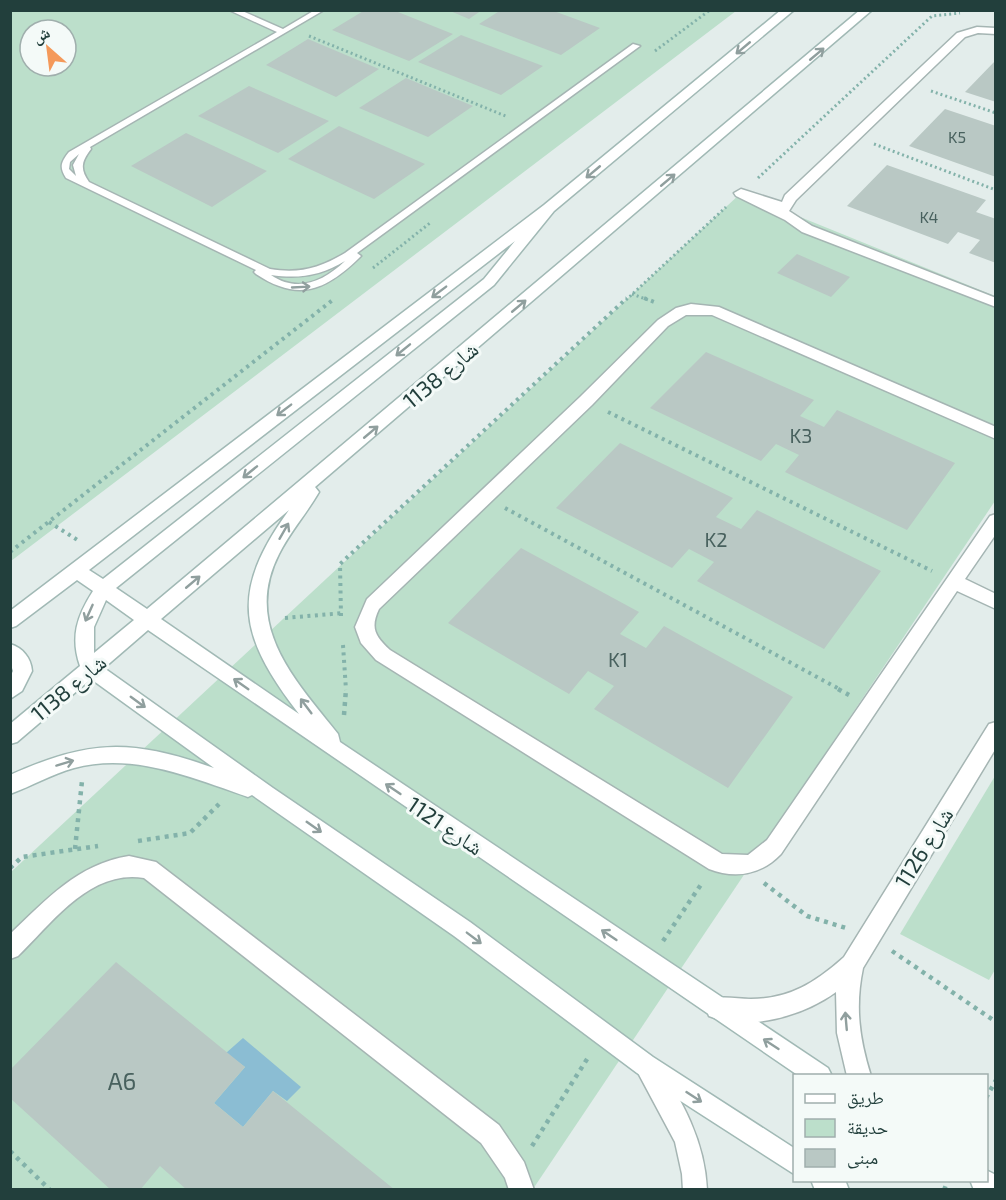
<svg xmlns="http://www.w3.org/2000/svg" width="1006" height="1200" font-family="'Exo 2','Noto Naskh Arabic',sans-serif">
  <rect width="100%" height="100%" fill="#e3edeb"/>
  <g fill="#bcdfcb" fill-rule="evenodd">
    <path d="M11 11H736L11 561ZM30 30H66V66H30Z"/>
    <polygon points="741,193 995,296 995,501 533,1189 11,1190 11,872"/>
    <polygon points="995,776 996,968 989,980 900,934"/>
  </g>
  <polygon fill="#8bbdd3" points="243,1038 301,1087 287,1101 273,1091 243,1127 214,1103 245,1067 226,1053"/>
  <g fill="#b9c8c4">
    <polygon points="365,10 393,10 453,34 409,61 332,30"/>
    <polygon points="448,10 482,10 469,19"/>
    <polygon points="501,10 551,10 600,28 561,55 479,24"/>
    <polygon points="461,35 543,66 501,95 418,62"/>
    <polygon points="308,39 379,69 336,97 266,65"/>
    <polygon points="996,60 996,102 965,92"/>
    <polygon points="406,78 473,106 428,137 359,108"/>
    <polygon points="249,86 329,121 278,153 198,116"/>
    <polygon points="945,109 996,126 996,177 909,146"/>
    <polygon points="339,126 425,164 374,199 288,159"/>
    <polygon points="186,133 267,171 212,207 131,166"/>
    <polygon points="887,165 986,200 976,212 996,219 996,263 969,253 980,240 958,232 948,244 847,206"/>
    <polygon points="797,254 850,277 831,297 777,273"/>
    <polygon points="706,352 814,400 800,416 824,427 837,410 955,463 907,530 785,472 799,455 776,444 761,461 650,408"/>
    <polygon points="620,443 733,498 716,517 741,529 757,510 881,571 824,649 697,581 714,562 689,549 672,568 556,508"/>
    <polygon points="521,548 639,612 620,634 646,648 664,626 793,697 728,788 594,709 614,686 588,671 569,694 448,623"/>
    <polygon points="116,962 245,1067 214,1103 243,1127 273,1091 395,1190 187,1190 160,1166 140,1190 111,1190 10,1098 10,1070"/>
  </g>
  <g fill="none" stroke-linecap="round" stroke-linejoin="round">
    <defs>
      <path id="lane" d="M229 10H240L283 29 315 10H324L90 147 91 149C81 162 80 169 89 182L270 269C299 274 320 268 345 253L633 44 640 46 357 253 361 256 359 258C325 291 298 302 256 274L254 272 256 270 66 178C59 167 61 162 69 152L277 32ZM79 154 73 165 76 176 69 169 70 162ZM345 261C323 282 297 293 271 275 298 279 321 276 345 261Z"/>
      <g id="street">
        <polygon points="977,27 996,28 996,34 978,33 965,37 796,200 789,211 812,226 996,298 996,307 802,232 785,220 736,196 734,193 741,189 782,202 785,195 957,33"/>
        <path d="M691 304 719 307 996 427V439L712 315H686L668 326 592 405 379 609C370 628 375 636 390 650L722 854 748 855 767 840 990 516 996 514V534L965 579 996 594V609L957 591 781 854C761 875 735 879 709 869L376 660 361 643 355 627 367 599 580 397 658 320 676 308Z"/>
        <path d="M996 722V748L863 968C855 1006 859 1038 871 1076H847L837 1033 836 992C803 1016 748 1032 709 1016L706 1008 709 1000C722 995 737 999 751 999 790 999 816 982 844 957L989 724Z"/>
        <path d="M129 856 156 862 499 1125 524 1162 534 1190H509L505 1178 481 1143 144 878C90 869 52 923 18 956L10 959V934C47 899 78 864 129 856Z"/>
        <path d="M648 1057 656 1061C682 1100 705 1141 707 1190H683L682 1174 675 1142 636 1069 640 1061Z"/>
      </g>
      <g id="secondary">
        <path d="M781 10H794L554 211 494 285 116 588 147 609 860 10H872L315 487 319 492C307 513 290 532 279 554 242 626 296 681 338 734L340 742 828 1068 832 1076H799L148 630 104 668 273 788 470 922 653 1057 794 1148V1174L637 1073 454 936 252 795 248 797C193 778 133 752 74 768 52 774 32 786 10 794V775C91 739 131 739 214 768L91 679 17 742 10 744V724L80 666C70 637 77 616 93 591L77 580 16 626 10 628V611L544 205ZM515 241 484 279 103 579 89 570ZM289 510C230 592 238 635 299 714L161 619ZM106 600 134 620 94 653V627Z"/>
        <path d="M10 644C23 648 31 658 32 671L22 691 10 699V677L13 671 10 662Z"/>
        <polygon points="986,1170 996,1175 996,1190 974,1190 970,1180 986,1180"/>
        <polygon points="811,1180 845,1180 849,1190 815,1190"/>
      </g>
    </defs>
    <use href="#lane" stroke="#a5b5b3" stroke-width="3"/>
    <use href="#street" stroke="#a5b5b3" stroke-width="3"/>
    <use href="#secondary" stroke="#a1b9b5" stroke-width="3"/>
    <g stroke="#83b2aa" stroke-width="3" stroke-dasharray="2 3" stroke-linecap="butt">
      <polyline points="309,36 508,117"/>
      <polyline points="655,51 710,10"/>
      <polyline points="931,91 996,113"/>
      <polyline points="874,144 996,190"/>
      <polyline points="758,178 932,16 960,13"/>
      <polyline points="373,268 430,223"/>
      <polyline points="632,294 648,300"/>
      <polyline points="626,300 726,207"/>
    </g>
    <g stroke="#83b2aa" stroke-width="4" stroke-dasharray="3 4.5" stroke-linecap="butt">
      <polyline points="644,298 657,303"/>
      <polyline points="608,412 932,571"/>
      <polyline points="505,508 841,690"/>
      <polyline points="49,522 79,541"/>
      <polyline points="10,552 334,299"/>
      <polyline points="341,616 340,564 627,298"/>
      <polyline points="285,618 343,613"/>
      <polyline points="343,645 346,690"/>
    </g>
    <g stroke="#83b2aa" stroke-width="4.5" stroke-dasharray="4 5" stroke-linecap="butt">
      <polyline points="838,689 849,695"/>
      <polyline points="344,715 346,689"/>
      <polyline points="138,841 190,833 219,804"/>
      <polyline points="75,849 82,781"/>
      <polyline points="10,868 22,857 98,846"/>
      <polyline points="764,883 807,916 846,928"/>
      <polyline points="663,941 702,883"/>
      <polyline points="892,951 996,1022"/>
      <polyline points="986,1098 996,1080"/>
      <polyline points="532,1146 589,1056"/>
      <polyline points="10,1151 50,1190"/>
      <polyline points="944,1190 948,1180"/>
    </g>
    <use href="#lane" fill="#fff" fill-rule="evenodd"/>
    <use href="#street" fill="#fff" fill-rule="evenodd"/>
    <use href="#secondary" fill="#fff" fill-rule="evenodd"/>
  </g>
  <defs><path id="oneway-shaft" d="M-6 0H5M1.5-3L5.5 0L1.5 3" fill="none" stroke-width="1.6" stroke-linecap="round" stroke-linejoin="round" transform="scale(1.5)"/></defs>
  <g stroke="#909f9e">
    <use href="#oneway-shaft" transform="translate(743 48) rotate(140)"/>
    <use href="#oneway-shaft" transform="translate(817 54) rotate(-40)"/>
    <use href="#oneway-shaft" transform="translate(593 172) rotate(140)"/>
    <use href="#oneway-shaft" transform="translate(668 180) rotate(-40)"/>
    <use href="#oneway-shaft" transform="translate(301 287) rotate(-3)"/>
    <use href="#oneway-shaft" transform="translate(439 292) rotate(143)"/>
    <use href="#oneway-shaft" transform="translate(519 306) rotate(-40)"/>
    <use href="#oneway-shaft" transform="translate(403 350) rotate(141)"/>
    <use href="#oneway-shaft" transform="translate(284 410) rotate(143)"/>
    <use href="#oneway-shaft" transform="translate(371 432) rotate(-40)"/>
    <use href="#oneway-shaft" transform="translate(250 472) rotate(141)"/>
    <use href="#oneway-shaft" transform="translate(284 531) rotate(-60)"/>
    <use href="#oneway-shaft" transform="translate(193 582) rotate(-40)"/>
    <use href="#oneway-shaft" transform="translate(89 613) rotate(114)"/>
    <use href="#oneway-shaft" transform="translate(241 684) rotate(-145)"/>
    <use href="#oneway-shaft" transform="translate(138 702) rotate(36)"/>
    <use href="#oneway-shaft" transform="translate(306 706) rotate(-127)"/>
    <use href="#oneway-shaft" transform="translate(65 763) rotate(-17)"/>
    <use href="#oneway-shaft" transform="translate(393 789) rotate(-146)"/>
    <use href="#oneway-shaft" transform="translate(314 827) rotate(35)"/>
    <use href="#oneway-shaft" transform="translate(609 935) rotate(-146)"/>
    <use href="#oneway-shaft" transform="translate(474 938) rotate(37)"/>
    <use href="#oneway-shaft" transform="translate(846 1021) rotate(-95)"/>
    <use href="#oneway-shaft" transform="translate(771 1044) rotate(-147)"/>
    <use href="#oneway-shaft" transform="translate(694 1097) rotate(33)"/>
  </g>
  <g text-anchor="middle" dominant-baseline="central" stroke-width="6" stroke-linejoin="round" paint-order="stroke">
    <g font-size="16" fill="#48615e">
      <text x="957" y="136">K5</text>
      <text x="929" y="216">K4</text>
    </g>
    <g font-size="20" fill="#48615e">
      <text x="801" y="435">K3</text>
      <text x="716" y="539">K2</text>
      <text x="618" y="659">K1</text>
    </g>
    <g font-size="22" fill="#223f3c" stroke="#f4faf8">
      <text transform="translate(440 374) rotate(-40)">شارع 1138</text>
      <text transform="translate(68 687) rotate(-40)">شارع 1138</text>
      <text transform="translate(446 825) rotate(34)">شارع 1121</text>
      <text transform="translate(923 847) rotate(-58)">شارع 1126</text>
    </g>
    <g font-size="24" fill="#48615e">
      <text x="122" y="1080">A6</text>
    </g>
  </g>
  <rect width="1006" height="1200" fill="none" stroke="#223f3c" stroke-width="24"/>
  <rect x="793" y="1074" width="195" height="108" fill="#f4faf8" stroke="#a0afad" stroke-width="1.5"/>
  <rect x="805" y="1094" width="30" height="9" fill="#ffffff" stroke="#a0afad" stroke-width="1.5"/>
  <text x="847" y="1104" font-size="18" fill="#223f3c">طريق</text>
  <rect x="805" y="1119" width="30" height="18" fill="#bcdfcb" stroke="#a0afad" stroke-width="1.5"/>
  <text x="847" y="1134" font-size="18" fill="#223f3c">حديقة</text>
  <rect x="805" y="1149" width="30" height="18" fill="#b9c8c4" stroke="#a0afad" stroke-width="1.5"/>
  <text x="847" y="1164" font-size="18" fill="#223f3c">مبنى</text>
  <g transform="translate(48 48) rotate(332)"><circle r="28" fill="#f4faf8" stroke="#a0afad" stroke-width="1.5"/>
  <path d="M0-4.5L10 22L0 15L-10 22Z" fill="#f4995a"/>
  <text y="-9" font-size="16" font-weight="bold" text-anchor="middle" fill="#223f3c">ش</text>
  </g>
</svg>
